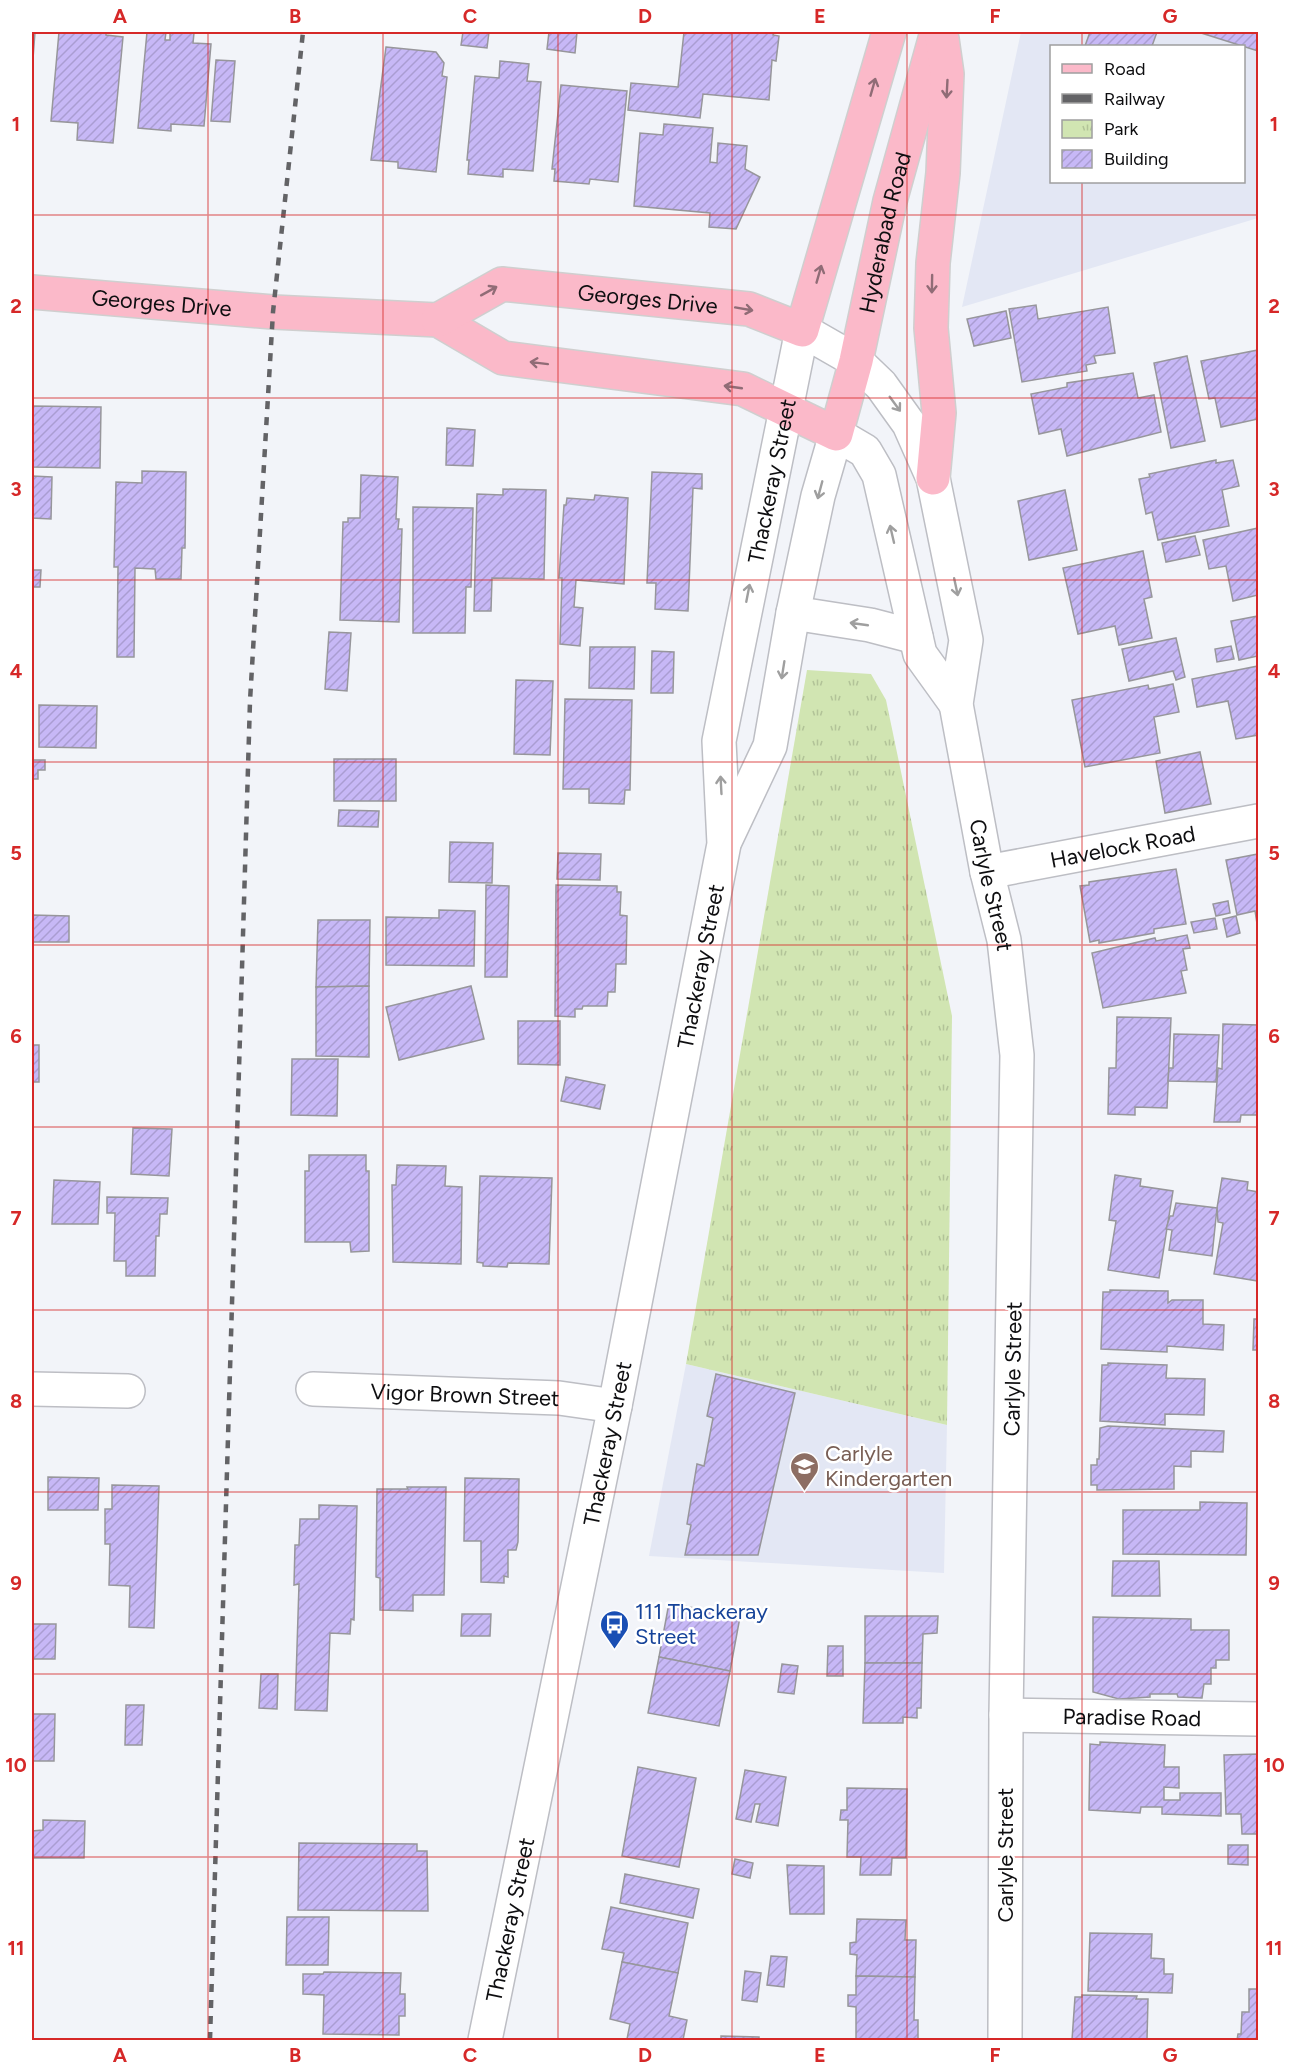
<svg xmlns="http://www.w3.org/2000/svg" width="1290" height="2072" font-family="Figtree,sans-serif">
  <defs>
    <pattern id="park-tufts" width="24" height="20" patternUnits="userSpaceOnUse" patternTransform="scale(1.5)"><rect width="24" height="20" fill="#d1e5b2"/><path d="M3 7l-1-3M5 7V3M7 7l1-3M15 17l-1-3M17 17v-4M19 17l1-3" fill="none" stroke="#b2c398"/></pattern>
    <pattern id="building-hatch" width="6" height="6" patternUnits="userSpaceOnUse" patternTransform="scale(1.5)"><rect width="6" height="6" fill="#c7b8f6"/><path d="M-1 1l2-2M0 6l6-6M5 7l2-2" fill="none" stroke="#aa9dd2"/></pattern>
  </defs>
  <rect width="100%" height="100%" fill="#f2f4f9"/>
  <g fill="#e3e7f4" fill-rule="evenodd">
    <path d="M1021 32H1258V218L962 307ZM1052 46H1244V182H1052Z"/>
    <polygon points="686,1364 947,1425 944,1573 649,1556"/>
  </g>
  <polygon fill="url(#park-tufts)" points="807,670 871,674 886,700 952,1016 947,1425 686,1364"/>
  <g fill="url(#building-hatch)" stroke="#97969b" stroke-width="1.5">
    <polygon points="32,32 35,32 32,72"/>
    <polygon points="59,32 106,32 106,35 123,37 113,143 77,140 78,123 51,121"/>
    <polygon points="147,32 166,32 165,40 170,40 170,32 194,33 193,43 211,44 204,126 171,124 171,131 138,128"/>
    <polygon points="463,32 489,32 487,48 461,45"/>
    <polygon points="549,32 577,32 575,53 547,49"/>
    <polygon points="684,32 774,32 773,35 779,36 776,61 772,60 769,100 703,94 700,118 628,110 631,83 678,87"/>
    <polygon points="1090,32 1157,32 1152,46 1085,46"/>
    <polygon points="1198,32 1258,32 1258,51"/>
    <polygon points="386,47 436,52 444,63 442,76 447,77 436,172 398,168 398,162 371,160"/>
    <polygon points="216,60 235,61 230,122 211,121"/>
    <polygon points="500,61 529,64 527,81 541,82 533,171 503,169 503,177 468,174 469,160 467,160 475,76 499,78"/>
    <polygon points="561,85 627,91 618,182 590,179 589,184 554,181 555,169 552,169"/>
    <polygon points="664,124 713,128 710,162 717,163 718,143 747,146 745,169 760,177 736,229 709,227 710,213 634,206 640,133 663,135"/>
    <polygon points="1036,305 1038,319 1108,307 1115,353 1094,356 1096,363 1086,365 1087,371 1022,382 1009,309"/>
    <polygon points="1006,311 1011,338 974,346 967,319"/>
    <polygon points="1258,350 1258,419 1221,427 1215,398 1209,399 1201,361"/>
    <polygon points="1187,356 1205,441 1171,448 1154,363"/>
    <polygon points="1133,373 1138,398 1154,395 1161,432 1067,456 1061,429 1039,434 1031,394 1067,387 1067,383"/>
    <polygon points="32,406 101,407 100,468 32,467"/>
    <polygon points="447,428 475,430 473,466 446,465"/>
    <polygon points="1216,460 1216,463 1233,460 1239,486 1222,490 1229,526 1158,540 1152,512 1146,514 1139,479 1150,477 1149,474"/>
    <polygon points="142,471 186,472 185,548 182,548 181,579 156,579 155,569 135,568 134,657 117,657 118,567 114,567 116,482 142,483"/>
    <polygon points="652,472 702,474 702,489 693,488 688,611 655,609 656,583 647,583"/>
    <polygon points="361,475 398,477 396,519 399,519 398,529 402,529 399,622 340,620 343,522 348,522 348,518 360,518"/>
    <polygon points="32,476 52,477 51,519 32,518"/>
    <polygon points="503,489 546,490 544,579 492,578 491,611 474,611 477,494 503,495"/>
    <polygon points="1065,490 1077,550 1029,560 1018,501"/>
    <polygon points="595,495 628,498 624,584 576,580 574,607 583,608 580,646 560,644 562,578 559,578 564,505 566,505 567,498 594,500"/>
    <polygon points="413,507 473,508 471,587 466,587 465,633 413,633"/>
    <polygon points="1258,528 1258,595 1233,601 1226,566 1209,569 1203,540"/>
    <polygon points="1195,536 1200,555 1166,562 1162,543"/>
    <polygon points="1143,551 1152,597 1144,599 1152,638 1119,645 1115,626 1078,634 1063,568"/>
    <polygon points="32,570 41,570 40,587 32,587"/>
    <polygon points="1258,616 1258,656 1239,660 1231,621"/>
    <polygon points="329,632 351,633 347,691 325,689"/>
    <polygon points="1176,638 1185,677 1176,680 1173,671 1129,681 1122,649"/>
    <polygon points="1231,646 1234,659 1217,662 1215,649"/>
    <polygon points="590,647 635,647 634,689 589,688"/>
    <polygon points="652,651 674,652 673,693 651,693"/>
    <polygon points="1258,666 1258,735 1236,739 1228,701 1197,707 1192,679"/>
    <polygon points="516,680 553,681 550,755 514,754"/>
    <polygon points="1173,684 1179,712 1154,717 1160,753 1085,767 1072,700 1148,685 1149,689"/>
    <polygon points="565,699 632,700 630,790 625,790 624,804 589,803 589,789 563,789"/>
    <polygon points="39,705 97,706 96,748 39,747"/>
    <polygon points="1200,752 1211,804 1165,813 1156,761"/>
    <rect x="334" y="759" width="62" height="42"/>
    <polygon points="32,760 45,760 45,770 38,770 38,779 32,779"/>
    <polygon points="339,810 379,811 378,827 338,826"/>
    <polygon points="450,842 493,843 492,883 449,882"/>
    <polygon points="558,853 601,854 600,880 557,879"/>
    <polygon points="1258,854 1258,930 1255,911 1237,915 1226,860"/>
    <polygon points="1176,869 1186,924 1154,929 1154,933 1099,943 1099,940 1090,942 1080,886 1089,885 1089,882"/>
    <polygon points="486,885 509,886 507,977 485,977"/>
    <polygon points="556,885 617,886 617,892 621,892 620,915 627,916 626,964 616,964 615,992 608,992 607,1006 583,1006 582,1009 575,1009 575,1017 555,1016"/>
    <polygon points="1228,901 1230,913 1216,916 1213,904"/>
    <polygon points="439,910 475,911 474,966 386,965 386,917 439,918"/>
    <polygon points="32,915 69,916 69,942 32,942"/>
    <polygon points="1236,916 1240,933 1227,937 1223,919"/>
    <polygon points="1215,918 1217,929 1194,933 1191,922"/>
    <polygon points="318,920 370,920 369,986 316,987"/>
    <polygon points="1187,935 1190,948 1183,949 1187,970 1181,971 1186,993 1103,1008 1092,953 1155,938 1156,941"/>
    <polygon points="369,986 369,1057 316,1056 316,987"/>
    <polygon points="471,986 484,1039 399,1060 386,1007"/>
    <polygon points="1117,1017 1171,1018 1167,1108 1135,1107 1135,1115 1108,1114 1109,1068 1116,1068"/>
    <polygon points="518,1021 560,1021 560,1065 518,1064"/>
    <polygon points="1223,1024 1258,1025 1258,1115 1241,1115 1240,1122 1214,1122 1218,1068 1222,1069"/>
    <polygon points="1174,1034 1219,1035 1216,1082 1168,1081 1169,1068 1173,1068"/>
    <rect x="32" y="1045" width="7" height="37"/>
    <polygon points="292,1059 338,1059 337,1116 291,1115"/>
    <polygon points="566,1077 605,1085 600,1109 561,1101"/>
    <polygon points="133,1128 172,1129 169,1176 131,1174"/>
    <polygon points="309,1155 366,1155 366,1171 369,1171 369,1251 351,1252 350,1242 305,1242 305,1171 309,1171"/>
    <polygon points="397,1165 446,1166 445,1186 462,1187 461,1264 393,1262 392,1185 396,1185"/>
    <polygon points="1115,1175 1141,1179 1140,1186 1173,1191 1159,1278 1108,1270 1116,1221 1109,1220"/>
    <polygon points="480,1176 552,1178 549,1264 508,1263 507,1267 483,1266 483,1263 477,1262"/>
    <polygon points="1222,1178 1248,1182 1247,1190 1258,1192 1258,1281 1214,1274 1223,1223 1218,1222 1217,1208"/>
    <polygon points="54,1180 100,1182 98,1224 52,1224"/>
    <polygon points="107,1197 168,1198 167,1214 160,1214 159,1236 156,1236 155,1276 126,1276 126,1261 114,1261 115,1213 107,1213"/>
    <polygon points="1176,1203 1217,1208 1212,1256 1169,1250 1172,1230 1166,1229 1170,1216 1173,1216"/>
    <polygon points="1110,1290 1168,1291 1168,1303 1172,1300 1203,1300 1203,1324 1224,1325 1223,1350 1167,1346 1167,1352 1101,1349 1103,1292 1110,1292"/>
    <polygon points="1254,1319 1258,1319 1258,1350 1253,1350"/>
    <polygon points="1108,1363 1167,1365 1166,1378 1205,1379 1204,1415 1165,1414 1165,1425 1100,1421 1102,1365 1108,1365"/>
    <polygon points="716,1374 795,1393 758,1555 685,1555 691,1525 687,1524 697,1464 704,1466 713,1418 707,1416"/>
    <polygon points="1108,1426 1224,1431 1223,1452 1191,1451 1191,1467 1174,1466 1174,1489 1097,1490 1097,1485 1091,1485 1091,1465 1097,1465 1097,1459 1099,1459 1100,1428"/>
    <polygon points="48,1477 99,1478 98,1510 48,1510"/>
    <polygon points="465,1478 519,1479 518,1542 516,1550 508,1550 508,1577 504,1576 504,1583 481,1582 481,1541 464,1541"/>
    <polygon points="112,1485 159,1486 154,1628 129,1627 130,1586 109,1585 110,1544 105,1544 105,1509 112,1509"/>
    <polygon points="407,1487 446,1487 444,1595 413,1595 413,1611 380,1610 380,1578 376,1577 377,1489 408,1489"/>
    <polygon points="1200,1502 1247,1503 1246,1555 1123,1554 1123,1510 1200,1510"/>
    <polygon points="319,1505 357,1506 354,1620 351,1619 350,1634 330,1633 327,1711 295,1710 299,1584 294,1585 295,1545 299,1545 300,1519 319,1519"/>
    <polygon points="1113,1561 1159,1561 1160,1596 1112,1596"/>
    <polygon points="669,1603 740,1617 730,1671 659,1657"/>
    <polygon points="462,1614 491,1614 490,1636 461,1636"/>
    <polygon points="865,1616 938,1616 937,1633 923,1634 922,1663 865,1663"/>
    <polygon points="1093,1617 1191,1619 1191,1630 1229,1630 1229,1660 1216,1660 1216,1668 1211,1668 1211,1684 1204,1684 1202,1698 1178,1697 1177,1694 1150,1694 1150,1697 1119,1699 1093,1692"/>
    <polygon points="32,1624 56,1624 55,1659 32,1659"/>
    <polygon points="828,1646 843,1646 843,1676 827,1676"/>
    <polygon points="659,1657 730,1671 719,1726 648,1713"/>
    <polygon points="865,1663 922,1663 921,1708 917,1708 917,1718 903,1717 903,1723 863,1723"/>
    <polygon points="782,1664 798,1666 794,1694 778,1692"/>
    <polygon points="261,1674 278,1674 277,1709 259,1708"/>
    <polygon points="126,1705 144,1705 142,1745 125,1745"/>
    <polygon points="32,1714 55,1714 54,1761 32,1761"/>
    <polygon points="1100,1742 1165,1745 1164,1767 1179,1767 1179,1788 1164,1787 1164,1800 1180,1800 1180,1793 1221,1793 1221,1816 1162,1814 1162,1807 1141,1807 1140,1813 1089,1810 1090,1744 1100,1745"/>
    <polygon points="1258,1754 1258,1834 1242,1834 1241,1814 1226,1814 1224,1755"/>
    <polygon points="638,1767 696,1778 679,1867 622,1856"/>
    <polygon points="745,1770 786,1777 778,1826 756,1822 760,1804 755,1804 751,1822 736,1819"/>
    <polygon points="847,1788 907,1789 906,1858 892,1858 891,1875 860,1875 861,1857 847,1857 848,1820 840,1820 841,1810 847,1810"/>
    <polygon points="43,1820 85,1821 84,1858 32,1858 32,1831 43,1830"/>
    <polygon points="299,1843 417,1844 417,1851 427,1851 428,1911 298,1910"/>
    <polygon points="1228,1845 1248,1845 1248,1865 1228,1864"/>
    <polygon points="735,1859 753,1863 750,1878 732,1874"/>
    <polygon points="787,1865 824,1866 824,1914 790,1914"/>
    <polygon points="625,1874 699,1889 693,1918 620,1903"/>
    <polygon points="611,1907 688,1923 678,1973 622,1962 624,1953 602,1949"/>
    <polygon points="287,1917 329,1917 328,1965 286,1965"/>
    <polygon points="857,1919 906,1920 905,1940 916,1940 915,1977 856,1976 857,1955 850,1954 850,1943 856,1942"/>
    <polygon points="1090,1933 1152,1934 1151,1958 1164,1959 1164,1974 1173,1974 1172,1993 1088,1991"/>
    <polygon points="771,1956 787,1957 784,1987 767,1985"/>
    <polygon points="622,1962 678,1973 669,2016 687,2020 683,2040 627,2039 630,2024 610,2019"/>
    <polygon points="745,1971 761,1973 757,2002 742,2000"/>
    <polygon points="324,1972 401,1973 400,1994 405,1994 405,2016 399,2016 399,2035 323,2034 324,1995 303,1994 303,1974 323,1974"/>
    <polygon points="856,1976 915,1977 914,2020 918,2020 918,2040 856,2040 856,2007 848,2006 848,1995 856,1995"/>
    <polygon points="1249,1989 1258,1989 1258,2040 1237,2040 1238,2034 1241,2034 1242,2012 1249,2012"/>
    <polygon points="1082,1995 1137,1996 1136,1999 1148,1999 1147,2040 1072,2040 1075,1997 1082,1997"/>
    <polygon points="721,2036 759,2037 759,2040 721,2040"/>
  </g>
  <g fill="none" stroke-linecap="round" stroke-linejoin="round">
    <defs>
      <g id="minor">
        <path id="s1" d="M987 872 1258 821"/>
        <polyline points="32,1389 128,1391"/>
        <path id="s2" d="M313 1389 559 1398 615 1406"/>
        <path id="s3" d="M1006 1715 1258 1719"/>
      </g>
      <g id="secondary">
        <polyline points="793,613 870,625 916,637"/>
        <polyline points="726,839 770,746 793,613 818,496 836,434 865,451 879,475 920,654 956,704"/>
        <path id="s4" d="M485 2040 615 1406 724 844 719 741 802 330 856 361 881 385 909 424 933 478 966 640 956 704 987 872 1004 940 1017 1055 1006 1715 1005 2040"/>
      </g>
      <g id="primary">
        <path id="s5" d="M32 292 273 312 438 320 503 358 743 389 836 434 856 361 890 201 937 32"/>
        <path id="s6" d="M438 320 502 284 749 309 802 330 889 32"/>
        <polyline points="933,478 939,413 931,328 933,263 943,173 947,74 942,39"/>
      </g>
    </defs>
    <use href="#minor" stroke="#bdbec4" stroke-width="36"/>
    <use href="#secondary" stroke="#bdbec4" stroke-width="36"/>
    <use href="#primary" stroke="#cfcfcf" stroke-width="36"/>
    <use href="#minor" stroke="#fff" stroke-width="33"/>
    <use href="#secondary" stroke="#fff" stroke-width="33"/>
    <use href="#primary" stroke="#fbb9c9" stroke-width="33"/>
    <polyline stroke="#636366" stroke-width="4.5" stroke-dasharray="8 8" stroke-linecap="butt" points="210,2040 250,701 273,312 303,32"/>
  </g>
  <defs><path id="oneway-shaft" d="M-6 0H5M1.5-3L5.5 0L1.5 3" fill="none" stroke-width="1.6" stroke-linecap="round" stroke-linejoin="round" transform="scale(1.5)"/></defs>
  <g stroke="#906c76">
    <use href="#oneway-shaft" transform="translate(873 87) rotate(-74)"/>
    <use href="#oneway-shaft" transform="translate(947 89) rotate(93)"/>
    <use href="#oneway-shaft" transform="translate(819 274) rotate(-74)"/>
    <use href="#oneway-shaft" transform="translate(932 284) rotate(91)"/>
    <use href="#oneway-shaft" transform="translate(489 291) rotate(-29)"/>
    <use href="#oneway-shaft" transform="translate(744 309) rotate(10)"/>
    <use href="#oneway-shaft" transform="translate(539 363) rotate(-173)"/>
    <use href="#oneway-shaft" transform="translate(733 387) rotate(-172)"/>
  </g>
  <g stroke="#9f9f9f">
    <use href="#oneway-shaft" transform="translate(895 404) rotate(54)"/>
    <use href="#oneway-shaft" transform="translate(820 490) rotate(105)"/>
    <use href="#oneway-shaft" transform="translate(892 534) rotate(-103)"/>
    <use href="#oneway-shaft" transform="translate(956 587) rotate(78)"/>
    <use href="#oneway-shaft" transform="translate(748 593) rotate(-79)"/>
    <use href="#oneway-shaft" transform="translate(859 624) rotate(-172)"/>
    <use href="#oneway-shaft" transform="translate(783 670) rotate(99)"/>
    <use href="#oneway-shaft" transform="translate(721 785) rotate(-93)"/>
  </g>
  <path fill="none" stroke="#d62828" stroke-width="1.5" stroke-opacity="0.55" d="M208 32V2040M383 32V2040M558 32V2040M732 32V2040M907 32V2040M1082 32V46M1082 182V2040M32 215H1258M32 398H1258M32 580H1258M32 762H1258M32 945H1258M32 1127H1258M32 1310H1258M32 1492H1258M32 1674H1258M32 1857H1258"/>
  <defs>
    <symbol id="school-pin" viewBox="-11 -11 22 30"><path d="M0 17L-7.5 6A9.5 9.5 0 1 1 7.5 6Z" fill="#8d6e63" stroke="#fff"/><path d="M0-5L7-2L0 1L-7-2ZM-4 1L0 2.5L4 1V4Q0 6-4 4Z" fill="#fff"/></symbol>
    <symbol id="bus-pin" viewBox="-11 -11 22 30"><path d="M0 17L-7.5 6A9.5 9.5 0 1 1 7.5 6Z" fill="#1a4fb4" stroke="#fff"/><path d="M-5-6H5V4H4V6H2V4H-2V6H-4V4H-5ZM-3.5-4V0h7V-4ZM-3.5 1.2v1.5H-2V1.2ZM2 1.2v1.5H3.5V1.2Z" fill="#fff"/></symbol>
  </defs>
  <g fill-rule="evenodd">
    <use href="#school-pin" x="788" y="1450" width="33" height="45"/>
    <use href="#bus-pin" x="598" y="1608" width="33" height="45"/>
  </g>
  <g text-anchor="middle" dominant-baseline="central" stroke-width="5" stroke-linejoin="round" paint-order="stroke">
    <g font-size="22" fill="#0e0e10" stroke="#fff">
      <text stroke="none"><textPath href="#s5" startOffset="1035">Hyderabad Road</textPath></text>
      <text stroke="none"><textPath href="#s6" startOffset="220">Georges Drive</textPath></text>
      <text stroke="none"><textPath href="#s5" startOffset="130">Georges Drive</textPath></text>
      <text stroke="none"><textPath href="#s4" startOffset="1588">Thackeray Street</textPath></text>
      <text stroke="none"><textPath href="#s1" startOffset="138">Havelock Road</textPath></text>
      <text stroke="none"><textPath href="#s4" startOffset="2361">Carlyle Street</textPath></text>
      <text stroke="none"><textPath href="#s4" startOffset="1095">Thackeray Street</textPath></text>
      <text transform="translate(1013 1369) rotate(-89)">Carlyle Street</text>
      <text stroke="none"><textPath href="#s2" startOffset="152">Vigor Brown Street</textPath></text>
      <text stroke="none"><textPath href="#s4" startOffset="609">Thackeray Street</textPath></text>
      <text stroke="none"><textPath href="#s3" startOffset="126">Paradise Road</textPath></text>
      <text transform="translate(1005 1855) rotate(-90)">Carlyle Street</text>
      <text stroke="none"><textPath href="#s4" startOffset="123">Thackeray Street</textPath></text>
    </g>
    <g font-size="22" fill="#785e54" stroke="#fff" text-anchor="start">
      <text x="825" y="1453">Carlyle<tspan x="825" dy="25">Kindergarten</tspan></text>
    </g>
    <g font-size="22" fill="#164399" stroke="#fff" text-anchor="start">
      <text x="635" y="1611">111 Thackeray<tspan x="635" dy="25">Street</tspan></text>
    </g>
  </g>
  <rect width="1290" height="2072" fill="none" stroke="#ffffff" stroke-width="66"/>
  <rect x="1050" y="45" width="195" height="138" fill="#ffffff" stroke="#9f9f9f" stroke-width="1.5"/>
  <rect x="1062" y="64" width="30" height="9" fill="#fbb9c9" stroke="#9f9f9f" stroke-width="1.5"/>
  <text x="1104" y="75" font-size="18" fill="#0e0e10">Road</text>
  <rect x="1062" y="94" width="30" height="9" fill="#636366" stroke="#9f9f9f" stroke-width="1.5"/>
  <text x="1104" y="105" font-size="18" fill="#0e0e10">Railway</text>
  <rect x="1062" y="120" width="30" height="18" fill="url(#park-tufts)" stroke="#9f9f9f" stroke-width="1.5"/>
  <text x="1104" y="135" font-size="18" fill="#0e0e10">Park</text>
  <rect x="1062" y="150" width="30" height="18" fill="url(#building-hatch)" stroke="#9f9f9f" stroke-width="1.5"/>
  <text x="1104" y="165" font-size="18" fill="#0e0e10">Building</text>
  <rect x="33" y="33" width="1224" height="2006" fill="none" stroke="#d62828" stroke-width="2"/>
  <g font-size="20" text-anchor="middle" font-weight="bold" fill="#d62828">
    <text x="120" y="23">A</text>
    <text x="295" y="23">B</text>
    <text x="470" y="23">C</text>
    <text x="645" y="23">D</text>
    <text x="820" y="23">E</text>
    <text x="995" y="23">F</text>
    <text x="1170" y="23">G</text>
    <text x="16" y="131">1</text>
    <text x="1274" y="131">1</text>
    <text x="16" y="313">2</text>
    <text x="1274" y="313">2</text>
    <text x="16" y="496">3</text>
    <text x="1274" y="496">3</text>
    <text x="16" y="678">4</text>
    <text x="1274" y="678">4</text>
    <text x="16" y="860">5</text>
    <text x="1274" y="860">5</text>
    <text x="16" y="1043">6</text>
    <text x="1274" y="1043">6</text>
    <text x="16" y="1225">7</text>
    <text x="1274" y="1225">7</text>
    <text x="16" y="1408">8</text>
    <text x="1274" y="1408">8</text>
    <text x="16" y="1590">9</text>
    <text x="1274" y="1590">9</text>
    <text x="16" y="1772">10</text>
    <text x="1274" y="1772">10</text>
    <text x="16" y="1955">11</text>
    <text x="1274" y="1955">11</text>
    <text x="120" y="2062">A</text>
    <text x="295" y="2062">B</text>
    <text x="470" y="2062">C</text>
    <text x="645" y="2062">D</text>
    <text x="820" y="2062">E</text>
    <text x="995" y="2062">F</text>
    <text x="1170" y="2062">G</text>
  </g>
</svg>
